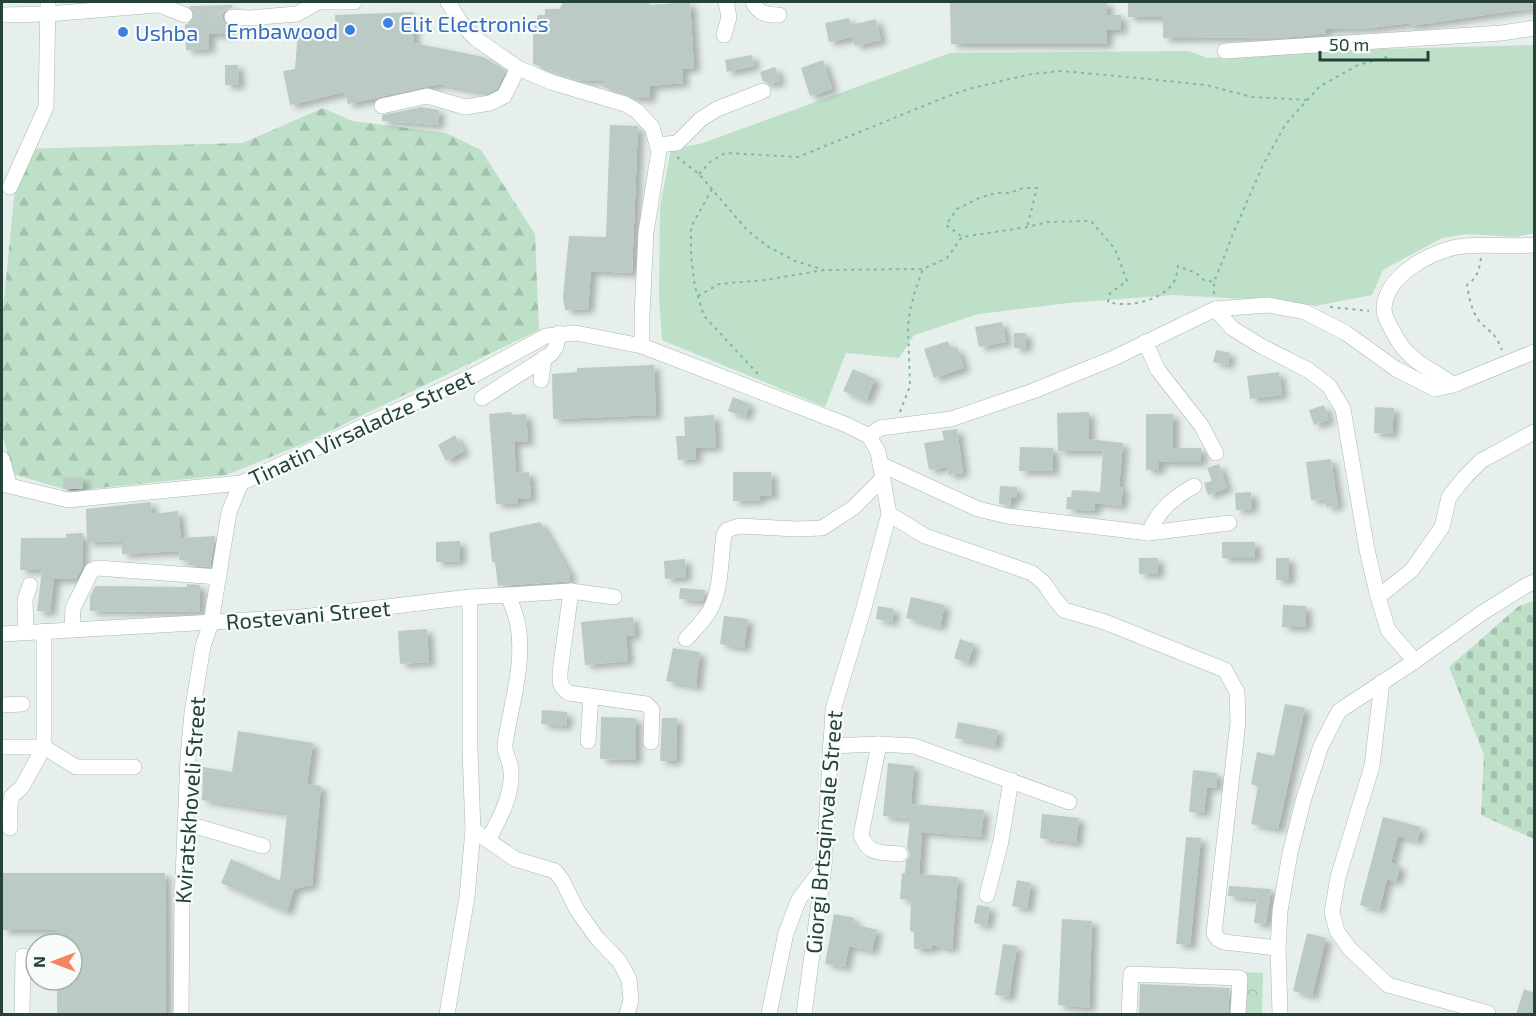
<svg xmlns="http://www.w3.org/2000/svg" width="1536" height="1016" font-family="'Exo 2',sans-serif">
  <defs>
    <pattern id="forest-firs" width="22" height="20" patternUnits="userSpaceOnUse" patternTransform="scale(1.5)"><rect width="22" height="20" fill="#bfe0c8"/><path d="M5 1l3.5 6h-7zM16 11l3.5 6h-7z" fill="#a4c1ad"/></pattern>
    <pattern id="cemetery-stones" width="16" height="16" patternUnits="userSpaceOnUse" patternTransform="scale(1.5)"><rect width="16" height="16" fill="#bfe0c8"/><path d="M2 7V4a2 2 0 0 1 4 0v3zM10 15v-3a2 2 0 0 1 4 0v3z" fill="#a4c1ad"/></pattern>
    <pattern id="park-crowns" width="20" height="18" patternUnits="userSpaceOnUse" patternTransform="scale(1.5)"><rect width="20" height="18" fill="#bfe0c8"/><path d="M2 6a3 3 0 1 1 6 0M12 15a3 3 0 1 1 6 0" fill="none" stroke="#a4c1ad"/></pattern>
    <filter id="shadow"><feDropShadow dx="6" dy="4" stdDeviation="3" flood-color="#0004"/></filter>
  </defs>
  <rect width="100%" height="100%" fill="#e6efeb"/>
  <polygon fill="#bfe0c8" points="1534,45 1534,233 1516,237 1467,234 1442,238 1383,270 1372,295 1315,306 1282,301 1173,295 1068,303 979,314 914,335 899,358 846,353 825,407 662,340 659,297 660,207 671,149 700,144 950,53 1189,51 1207,58 1344,50"/>
  <polygon fill="url(#forest-firs)" points="323,108 352,121 446,133 481,150 535,234 539,330 303,444 226,475 70,491 13,474 2,433 2,320 14,198 17,149 243,143"/>
  <polygon fill="url(#cemetery-stones)" points="1534,601 1534,839 1481,815 1484,755 1449,667 1519,606"/>
  <polygon fill="url(#park-crowns)" points="1245,972 1263,973 1262,1014 1243,1014"/>
  <g fill="#bbcac4" filter="url(#shadow)">
    <polygon points="576,2 649,2 649,5 690,2 694,68 682,69 683,83 650,86 650,98 635,98 603,87 603,81 581,81 533,64 533,31 538,15 545,15 545,9 559,9 563,3"/>
    <polygon points="950,2 1107,2 1107,15 1121,15 1121,30 1107,30 1107,44 951,44"/>
    <polygon points="1128,2 1532,2 1532,8 1410,26 1410,23 1370,28 1326,29 1326,33 1296,37 1163,38 1163,17 1128,17"/>
    <polygon points="232,5 232,7 224,11 222,17 226,25 232,27 232,34 209,34 209,49 186,50 185,25 191,22 195,14 189,6"/>
    <polygon points="413,12 414,43 484,57 506,71 497,89 488,93 439,84 348,104 345,92 290,105 283,71 295,69 298,31 336,36 335,15"/>
    <polygon points="849,18 851,25 876,19 881,40 855,46 853,37 829,42 825,23"/>
    <polygon points="752,55 754,66 727,72 725,60"/>
    <polygon points="823,60 832,89 810,96 801,68"/>
    <polygon points="225,65 238,65 239,85 225,85"/>
    <polygon points="775,67 780,81 770,84 763,81 760,72"/>
    <polygon points="421,107 439,110 438,125 382,121 382,115"/>
    <polygon points="610,125 638,126 632,273 591,271 588,309 565,310 563,297 569,236 606,237"/>
    <polygon points="1002,322 1006,342 979,347 975,327"/>
    <rect x="1014" y="333" width="12" height="15"/>
    <polygon points="948,341 951,350 957,347 964,368 934,378 924,349"/>
    <polygon points="1216,350 1230,353 1228,365 1213,362"/>
    <polygon points="654,365 656,415 553,419 552,374 577,372 577,368"/>
    <polygon points="853,369 875,379 866,401 843,391"/>
    <polygon points="1279,372 1282,395 1250,399 1247,376"/>
    <polygon points="733,397 750,404 745,417 728,411"/>
    <polygon points="1324,405 1329,420 1314,425 1309,410"/>
    <polygon points="1375,407 1394,408 1392,434 1374,433"/>
    <polygon points="511,412 512,415 526,414 528,441 514,442 516,473 529,472 531,498 518,499 518,503 496,504 489,414"/>
    <polygon points="1089,412 1089,439 1123,443 1119,487 1123,488 1121,506 1095,503 1095,511 1066,509 1067,497 1071,497 1072,490 1100,492 1103,451 1058,451 1057,413"/>
    <polygon points="1146,414 1173,414 1173,448 1201,448 1201,462 1159,462 1159,470 1146,470"/>
    <polygon points="714,415 716,447 696,448 696,459 678,460 676,436 685,436 684,417"/>
    <polygon points="957,429 963,473 948,475 947,467 929,470 924,443 944,440 942,431"/>
    <polygon points="455,435 464,451 446,461 438,445"/>
    <polygon points="1020,447 1053,448 1053,471 1019,471"/>
    <polygon points="1331,459 1338,506 1326,507 1325,499 1311,500 1306,462"/>
    <polygon points="1219,464 1227,488 1208,495 1204,483 1212,481 1207,468"/>
    <polygon points="733,472 771,472 772,495 760,496 760,500 733,501"/>
    <polygon points="63,477 83,478 83,489 63,489"/>
    <polygon points="1000,486 1017,487 1017,498 1011,498 1010,506 999,504"/>
    <polygon points="1251,492 1252,509 1236,510 1235,493"/>
    <polygon points="151,502 152,514 178,511 181,538 215,536 210,567 188,565 189,561 179,560 180,551 122,554 122,541 87,542 86,509"/>
    <polygon points="540,522 569,572 570,581 498,586 495,562 492,562 489,533"/>
    <polygon points="83,533 82,568 76,579 54,579 50,612 37,611 42,570 20,570 21,538 66,538 66,534"/>
    <polygon points="460,541 460,561 436,562 436,542"/>
    <rect x="1222" y="542" width="33" height="16"/>
    <rect x="1139" y="558" width="19" height="16"/>
    <rect x="1276" y="558" width="13" height="22"/>
    <polygon points="685,559 686,577 665,579 664,561"/>
    <polygon points="187,584 200,585 200,612 90,611 90,596 95,586 187,587"/>
    <polygon points="680,588 705,590 703,601 679,599"/>
    <polygon points="911,597 945,605 940,627 906,618"/>
    <polygon points="1283,605 1306,606 1306,627 1282,627"/>
    <polygon points="878,606 894,609 892,622 876,619"/>
    <polygon points="724,616 748,619 744,648 720,644"/>
    <polygon points="633,617 635,635 626,636 628,661 585,665 581,622"/>
    <polygon points="427,629 429,662 400,664 398,631"/>
    <polygon points="960,639 974,644 968,663 954,658"/>
    <polygon points="673,648 700,652 696,687 666,681"/>
    <polygon points="1285,704 1305,708 1278,829 1251,824 1258,786 1251,784 1257,752 1274,756"/>
    <polygon points="542,710 567,712 566,726 541,724"/>
    <polygon points="601,717 636,718 636,760 600,759"/>
    <polygon points="662,718 677,718 676,761 660,761"/>
    <polygon points="958,722 998,730 995,746 955,738"/>
    <polygon points="238,731 313,743 307,784 321,786 312,885 294,889 287,912 221,883 231,859 280,881 287,813 202,800 203,767 232,772"/>
    <polygon points="888,763 914,766 911,804 984,810 981,837 922,832 919,874 958,877 952,949 932,945 932,949 914,949 914,932 910,931 911,900 900,899 902,873 905,873 906,861 910,855 907,848 910,819 883,816"/>
    <polygon points="1193,770 1217,773 1216,788 1207,787 1204,813 1189,812"/>
    <polygon points="1042,814 1079,818 1076,843 1040,838"/>
    <polygon points="1383,817 1421,827 1417,841 1398,836 1391,863 1400,866 1396,882 1387,879 1379,910 1360,905"/>
    <polygon points="1186,837 1201,838 1190,945 1176,944"/>
    <polygon points="2,873 165,873 166,1014 57,1014 57,980 72,980 72,944 57,944 57,930 2,930"/>
    <polygon points="1017,880 1031,883 1027,909 1012,906"/>
    <polygon points="1229,886 1271,889 1266,924 1254,923 1257,899 1228,896"/>
    <polygon points="977,905 990,907 987,926 974,923"/>
    <polygon points="834,914 854,918 853,924 877,930 872,951 849,946 845,967 825,964"/>
    <polygon points="1062,919 1092,921 1089,1008 1058,1005"/>
    <polygon points="1307,933 1326,938 1312,996 1293,991"/>
    <polygon points="1003,944 1017,946 1009,997 995,995"/>
    <polygon points="1140,984 1230,988 1228,1014 1139,1014"/>
    <polygon points="1524,989 1534,993 1534,1014 1516,1014"/>
  </g>
  <g fill="none" stroke-linecap="round" stroke-linejoin="round">
    <polyline stroke="#bfccc8" stroke-width="15" stroke-dasharray="15 8" stroke-linecap="butt" points="185,15 232,17"/>
    <defs>
      <g id="minor">
        <polyline points="152,2 185,15"/>
        <polyline points="317,2 354,2"/>
        <polyline points="448,2 461,23 475,38 518,68 551,82 625,104 637,111 652,127 659,151 646,232 642,315 642,346 847,425 869,436 878,452 889,514 863,611 833,710 824,866 804,1014"/>
        <path d="M753 2C759 14 766 15 779 15"/>
        <polyline points="2,15 48,14 157,5"/>
        <polyline points="232,17 249,18 297,14 318,2"/>
        <polyline points="724,35 729,17 726,2"/>
        <polyline points="1225,51 1502,33 1534,28"/>
        <polyline points="382,106 427,96 465,107 490,103 504,96 518,68"/>
        <polyline points="657,145 677,143 701,119 717,109 763,91"/>
        <polyline points="10,187 46,107 48,2"/>
        <polyline points="1215,309 1232,328 1261,346 1308,370 1329,386 1343,409 1367,550 1378,597 1388,630 1415,661"/>
        <polyline points="1145,342 1158,370 1201,425 1216,453"/>
        <polyline points="541,380 544,358"/>
        <path d="M1453 385C1438 372 1419 367 1405 350 1399 343 1384 319 1384 309 1385 275 1435 248 1465 246 1489 244 1511 247 1534 245"/>
        <polyline points="482,398 551,354 556,347 559,333"/>
        <polyline points="869,436 880,428 951,419 1033,391 1114,358 1215,309 1268,305 1305,312 1346,333 1396,369 1435,389 1453,385 1534,352"/>
        <polyline points="2,459 9,484"/>
        <polyline points="880,464 978,509 1007,516 1149,533 1229,523"/>
        <polyline points="2,484 68,500 241,483 476,374 546,336 576,333 642,346"/>
        <polyline points="889,514 925,536 1032,573 1044,583 1054,598 1064,610 1105,622 1225,670 1237,692 1238,722 1214,933 1218,939 1224,942 1278,948"/>
        <path d="M1149 533C1158 510 1173 498 1194 486"/>
        <path d="M571 591 560 672C560 682 559 687 569 693L646 704 652 710 651 742"/>
        <polyline points="1378,597 1412,570 1442,527 1449,497 1465,477 1481,461 1534,432"/>
        <polyline points="72,630 73,608 92,570 97,568 219,577"/>
        <polyline points="26,632 25,600 30,585"/>
        <polyline points="2,634 302,617 470,597 508,595 571,591 614,597"/>
        <path d="M686 639C695 629 704 621 710 610 722 588 720 559 724 535L727 530 739 526 797 529 822 528 853 508 883 478"/>
        <polyline points="1382,682 1372,766 1338,877 1332,912 1337,931 1349,948 1388,985 1488,1013"/>
        <polyline points="2,705 22,704"/>
        <polyline points="588,741 591,696"/>
        <path d="M879 744 861 835C869 856 881 852 900 854"/>
        <polyline points="830,746 879,744 914,746 1069,802"/>
        <polyline points="2,747 44,747 76,767 134,767"/>
        <polyline points="185,823 263,846"/>
        <polyline points="10,828 10,805 12,796 22,787 44,747 44,631"/>
        <polyline points="473,830 515,859 555,871 562,880 577,910 597,938 619,961 629,979 631,1000 627,1014"/>
        <path d="M488 840C499 820 513 795 511 771 511 762 504 753 505 744 511 704 526 661 517 621 515 612 511 603 508 595"/>
        <polyline points="987,895 1001,841 1011,780"/>
        <polyline points="22,1014 23,956"/>
        <polyline points="181,1014 182,901 188,757 192,713 203,646 211,623 229,512 241,483"/>
        <polyline points="447,1014 467,897 473,830 470,750 470,597"/>
        <polyline points="769,1014 786,933 799,899 822,869"/>
        <polyline points="1129,1014 1131,974 1240,978 1238,1014"/>
        <polyline points="1280,1014 1278,948 1280,911 1290,853 1304,798 1321,746 1339,711 1415,661 1482,613 1525,586 1534,582"/>
      </g>
    </defs>
    <use href="#minor" stroke="#a8b8b2" stroke-width="16"/>
    <g stroke="#86b3a5" stroke-width="2" stroke-dasharray="3 4.5" stroke-linecap="butt">
      <polyline points="677,157 699,174 747,230 767,246 795,261 822,269"/>
      <polyline points="699,174 710,162 725,153 798,157 938,100 968,89 1031,74 1062,71 1138,78 1206,85 1252,97 1307,100"/>
      <polyline points="712,189 691,227 691,255 695,287 704,316 758,374"/>
      <polyline points="961,236 946,225 957,209 979,198 996,193 1009,193 1023,188 1037,188 1027,227"/>
      <path d="M1481 258C1479 271 1477 278 1467 285 1469 297 1472 314 1481 323 1493 335 1495 333 1502 350"/>
      <polyline points="1214,294 1214,282 1235,229 1263,165 1285,125 1319,87 1358,65 1391,56"/>
      <path d="M698 296 719 284 766 280 824 270 923 269 947 258 962 237 1027 227 1048 222 1091 221 1115 249 1127 281 1110 293 1108 302C1128 308 1159 301 1172 285 1176 280 1177 272 1178 266L1196 273 1204 280 1214 282"/>
      <polyline points="1330,307 1369,311"/>
      <polyline points="900,412 910,386 908,326 910,311 915,291 923,269"/>
    </g>
    <use href="#minor" stroke="#fff" stroke-width="15"/>
  </g>
  <g fill="#3f7fe0" stroke="#f7fbf9" stroke-width="2">
    <circle cx="388" cy="23" r="6"/>
    <circle cx="350" cy="30" r="6"/>
    <circle cx="123" cy="32" r="6"/>
  </g>
  <g text-anchor="middle" dominant-baseline="central" stroke-width="4.5" stroke-linejoin="round" paint-order="stroke">
    <g font-size="22" fill="#366cbe" stroke="#f7fbf9" text-anchor="start">
      <text x="400" y="23">Elit Electronics</text>
      <text x="338" y="30" text-anchor="end">Embawood</text>
      <text x="135" y="32">Ushba</text>
    </g>
    <g font-size="22" fill="#24423a" stroke="#f7fbf9">
      <text transform="translate(361 427) rotate(-25)">Tinatin Virsaladze Street</text>
      <text transform="translate(308 614) rotate(-5)">Rostevani Street</text>
      <text transform="translate(189 800) rotate(-86)">Kviratskhoveli Street</text>
      <text transform="translate(823 832) rotate(-85)">Giorgi Brtsqinvale Street</text>
    </g>
  </g>
  <rect width="1536" height="1016" fill="none" stroke="#24423a" stroke-width="6"/>
  <g transform="translate(54 962) rotate(270)"><circle r="28" fill="#f7fbf9" stroke="#a3b1ad" stroke-width="1.5"/>
  <path d="M0-4.5L10 22L0 15L-10 22Z" fill="#f4845f"/>
  <text y="-9" font-size="16" font-weight="bold" text-anchor="middle" fill="#24423a">N</text>
  </g>
  <path d="M1320 51v9h108v-9" fill="none" stroke="#24423a" stroke-width="3"/>
  <text x="1329" y="51" font-size="18" fill="#24423a" stroke="#f7fbf9" stroke-width="4.5" paint-order="stroke">50 m</text>
</svg>
